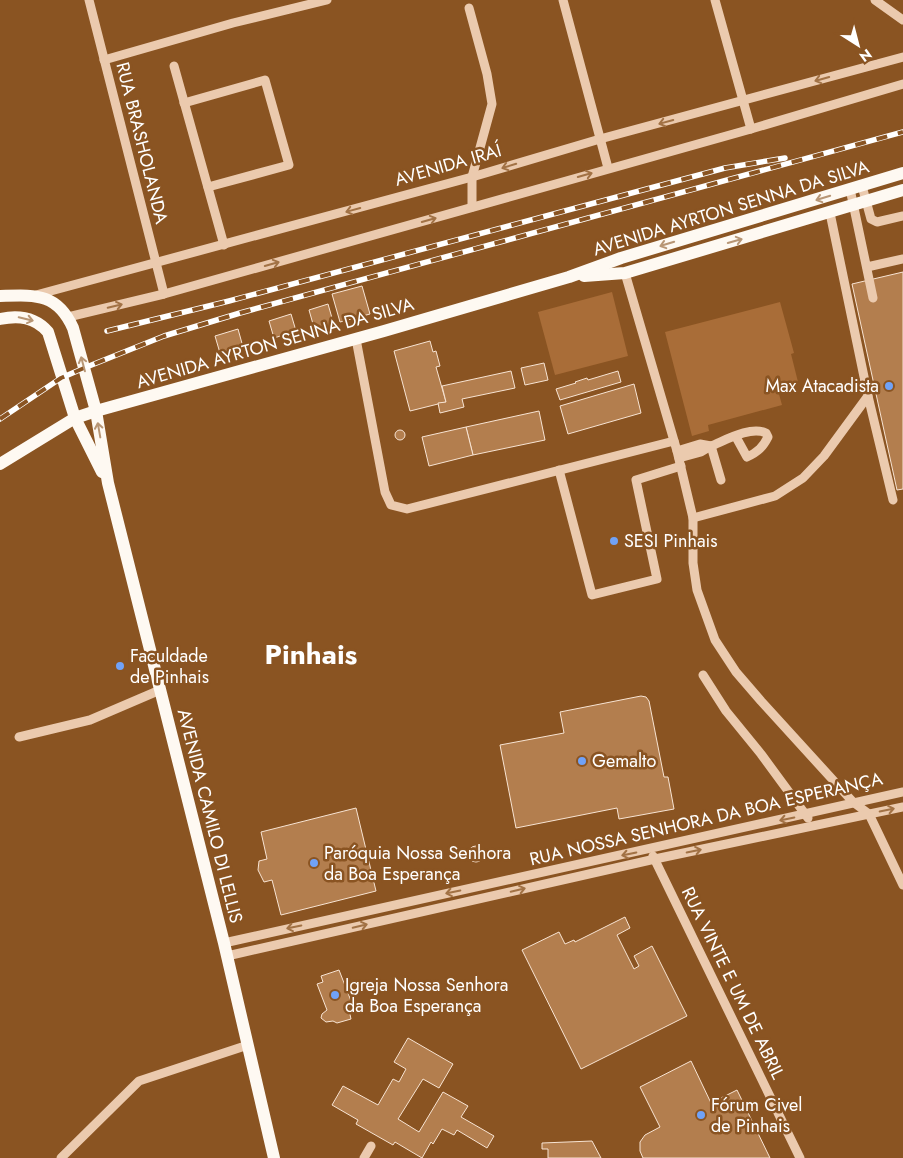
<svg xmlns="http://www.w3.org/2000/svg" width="903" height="1158" font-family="Jost,sans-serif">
  <rect width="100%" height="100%" fill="#8a5422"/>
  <g fill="#a96d38">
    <polygon points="612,292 628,356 555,375 538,312"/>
    <polygon points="780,302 794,353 791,354 798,382 777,387 782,405 708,425 709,431 692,436 665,332"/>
  </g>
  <g fill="#b37e4e" stroke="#f8e4d3">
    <polygon points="903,272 903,489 897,490 852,284"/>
    <polygon points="362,286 370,314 340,322 332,294"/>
    <polygon points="328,304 334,325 315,331 309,310"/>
    <polygon points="291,314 296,331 274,338 269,321"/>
    <polygon points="238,329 243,347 220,353 215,336"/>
    <polygon points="430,341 433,352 436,351 440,366 436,367 446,402 410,411 394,351"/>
    <polygon points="544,363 548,380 525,385 521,368"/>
    <polygon points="511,371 515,388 462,399 464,407 440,413 438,403 446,402 442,386"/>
    <polygon points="618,371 621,382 560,400 556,389 576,383 575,382 587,378 588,380"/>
    <polygon points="634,384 641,413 568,434 560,406"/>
    <polygon points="539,411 545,440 473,455 466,427"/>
    <polygon points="466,427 473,455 429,466 422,437"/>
    <circle cx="400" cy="435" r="5"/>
    <polygon points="641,696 646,697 649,701 664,777 668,777 674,809 619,819 617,808 516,828 500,745 564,733 560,712"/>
    <polygon points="356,808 376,891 281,915 272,880 264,882 258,870 259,861 267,859 261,832"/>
    <circle cx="476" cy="854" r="8"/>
    <polygon points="625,917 630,928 617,935 634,969 639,966 634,956 652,946 687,1016 581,1069 522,950 559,932 565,944 574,940 575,942"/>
    <polygon points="339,970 353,1006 349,1010 351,1019 337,1023 333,1021 326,1022 321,1018 322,1014 327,1010 317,984 323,982 321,976"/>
    <polygon points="408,1038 453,1064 439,1088 423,1079 398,1119 419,1132 443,1092 468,1106 461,1117 494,1136 487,1148 457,1130 454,1135 442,1129 433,1144 431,1142 422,1158 395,1142 393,1145 356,1124 358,1120 332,1105 343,1086 378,1105 393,1079 399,1082 406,1069 394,1062"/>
    <polygon points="691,1061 711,1103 737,1090 770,1158 643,1158 640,1151 640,1142 645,1135 660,1127 640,1087"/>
    <polygon points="592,1141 601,1158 548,1158 548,1149 542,1149 542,1143"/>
  </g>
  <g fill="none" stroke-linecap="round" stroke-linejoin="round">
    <g stroke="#ebcaae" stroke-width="9">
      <polyline points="89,0 164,294"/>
      <polyline points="563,0 608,168"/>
      <polyline points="715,0 751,129"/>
      <polyline points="875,0 903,20"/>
      <polyline points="469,8 487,74 492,104 472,177 472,207"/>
      <polyline points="104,60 233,23 327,0"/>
      <polyline points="174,66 224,245"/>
      <polyline points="184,103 265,80 289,165 208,187"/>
      <polyline points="862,186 871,219 877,222 903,216"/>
      <polyline points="850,189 873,298"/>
      <polyline points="830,213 868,396 893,500"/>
      <polyline points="867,267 903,259"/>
      <polyline points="625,273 677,451 693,518 693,563 697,590 715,640 736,672 761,701 853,802 869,814 903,885"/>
      <polyline points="36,295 472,177 600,139 903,57"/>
      <polyline points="68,317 164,294 751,129 903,84"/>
      <polyline points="356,339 385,492 391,505 407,509 674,441"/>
      <polyline points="677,451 700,444 711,446 701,452 679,458"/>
      <polyline points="559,470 592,595 657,579 636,480 681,466"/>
      <path d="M721 480 711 446C726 440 750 426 766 433L768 437C763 447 758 452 747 457L736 437"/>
      <polyline points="693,518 775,496 803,478 824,456 868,396"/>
      <polyline points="703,675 726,711 761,754 808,818"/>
      <polyline points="19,737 90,720 160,690"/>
      <polyline points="653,856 800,1158"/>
      <polyline points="224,943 903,792"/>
      <polyline points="227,956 655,859 903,807"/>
      <polyline points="61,1158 139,1081 248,1045"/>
      <polyline points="364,1158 371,1146"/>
    </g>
    <g stroke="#fef9f2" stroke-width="12">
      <polyline points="584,276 625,273 903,190"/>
      <path d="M0 296C34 295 57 292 73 328L96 411 108 483 224 943 274 1158"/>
      <path d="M0 319C19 315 35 317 48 332L75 418 102 472"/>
      <polyline points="0,464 75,418 96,411 384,331 569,277 621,258 903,173"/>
    </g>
    <defs>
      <g id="rail">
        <polyline points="107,331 229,301 725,168 785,158"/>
        <polyline points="0,419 61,378 84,368 164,336 240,313 903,132"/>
      </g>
    </defs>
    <use href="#rail" stroke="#fff" stroke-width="5.5"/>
    <use href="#rail" stroke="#8a5422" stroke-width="4" stroke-dasharray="11" stroke-linecap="butt"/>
  </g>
  <defs><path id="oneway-shaft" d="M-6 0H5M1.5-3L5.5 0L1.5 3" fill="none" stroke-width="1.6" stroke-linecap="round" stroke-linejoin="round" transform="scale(1.25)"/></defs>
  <g stroke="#a27245">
    <use href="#oneway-shaft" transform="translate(822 79) rotate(164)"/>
    <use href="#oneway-shaft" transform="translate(666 122) rotate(165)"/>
    <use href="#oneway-shaft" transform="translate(509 166) rotate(163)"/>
    <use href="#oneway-shaft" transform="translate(585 175) rotate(-16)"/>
    <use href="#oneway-shaft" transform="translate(353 210) rotate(165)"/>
    <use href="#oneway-shaft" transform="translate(429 220) rotate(-16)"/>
    <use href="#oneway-shaft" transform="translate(272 264) rotate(-16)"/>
    <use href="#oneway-shaft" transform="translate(115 306) rotate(-13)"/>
    <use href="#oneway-shaft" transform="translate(887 810) rotate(-12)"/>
    <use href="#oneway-shaft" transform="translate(787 819) rotate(168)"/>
    <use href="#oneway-shaft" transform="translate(694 851) rotate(-12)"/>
    <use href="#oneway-shaft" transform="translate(629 854) rotate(168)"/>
    <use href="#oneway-shaft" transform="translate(518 890) rotate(-13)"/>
    <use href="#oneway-shaft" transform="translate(453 892) rotate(168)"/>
    <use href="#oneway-shaft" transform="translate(360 926) rotate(-13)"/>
    <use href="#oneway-shaft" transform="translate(294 927) rotate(168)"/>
  </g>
  <g stroke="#b89675">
    <use href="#oneway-shaft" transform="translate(823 198) rotate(163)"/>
    <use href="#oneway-shaft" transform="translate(735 241) rotate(-16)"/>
    <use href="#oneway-shaft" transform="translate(667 244) rotate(163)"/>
    <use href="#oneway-shaft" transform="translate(26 319) rotate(13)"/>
    <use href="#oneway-shaft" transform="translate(83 364) rotate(-105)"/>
    <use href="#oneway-shaft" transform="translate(99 430) rotate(-100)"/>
  </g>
  <g fill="#70a2f7" stroke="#8a5422" stroke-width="2">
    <circle cx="889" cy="386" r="5"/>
    <circle cx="614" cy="541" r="5"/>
    <circle cx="120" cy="666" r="5"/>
    <circle cx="582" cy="761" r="5"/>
    <circle cx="314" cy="863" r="5"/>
    <circle cx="335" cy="995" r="5"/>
    <circle cx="701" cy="1115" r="5"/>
  </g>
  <g text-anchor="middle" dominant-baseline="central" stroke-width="5" stroke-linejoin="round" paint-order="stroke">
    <g font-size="18" fill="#fff" stroke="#8a5422">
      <text transform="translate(142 143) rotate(76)">RUA BRASHOLANDA</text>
      <text transform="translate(448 165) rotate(-16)">AVENIDA IRAÍ</text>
      <text transform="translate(731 208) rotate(-17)">AVENIDA AYRTON SENNA DA SILVA</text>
      <text transform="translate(275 343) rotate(-16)">AVENIDA AYRTON SENNA DA SILVA</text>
      <text transform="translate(210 816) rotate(76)">AVENIDA CAMILO DI LELLIS</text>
      <text transform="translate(706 819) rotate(-13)">RUA NOSSA SENHORA DA BOA ESPERANÇA</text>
      <text transform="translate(733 983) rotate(64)">RUA VINTE E UM DE ABRIL</text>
    </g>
    <g font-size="18" fill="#fff" stroke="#8a5422" text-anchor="start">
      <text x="879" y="386" text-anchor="end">Max Atacadista</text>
      <text x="624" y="541">SESI Pinhais</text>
      <text x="130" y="656">Faculdade<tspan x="130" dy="21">de Pinhais</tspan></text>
      <text x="592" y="761">Gemalto</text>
      <text x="324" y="853">Paróquia Nossa Senhora<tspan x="324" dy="21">da Boa Esperança</tspan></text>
      <text x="345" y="985">Igreja Nossa Senhora<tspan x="345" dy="21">da Boa Esperança</tspan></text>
      <text x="711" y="1105">Fórum Civel<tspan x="711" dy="21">de Pinhais</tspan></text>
    </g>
    <g font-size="28" font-weight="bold" fill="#fff" stroke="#8a5422">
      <text x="311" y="654">Pinhais</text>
    </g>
  </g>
  <g transform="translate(858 45) rotate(144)" stroke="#8a5422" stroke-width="4" paint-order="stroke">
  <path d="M0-4L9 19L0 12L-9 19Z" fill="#ffffff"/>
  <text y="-8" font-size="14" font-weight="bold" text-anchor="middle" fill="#ffffff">N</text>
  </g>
</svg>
